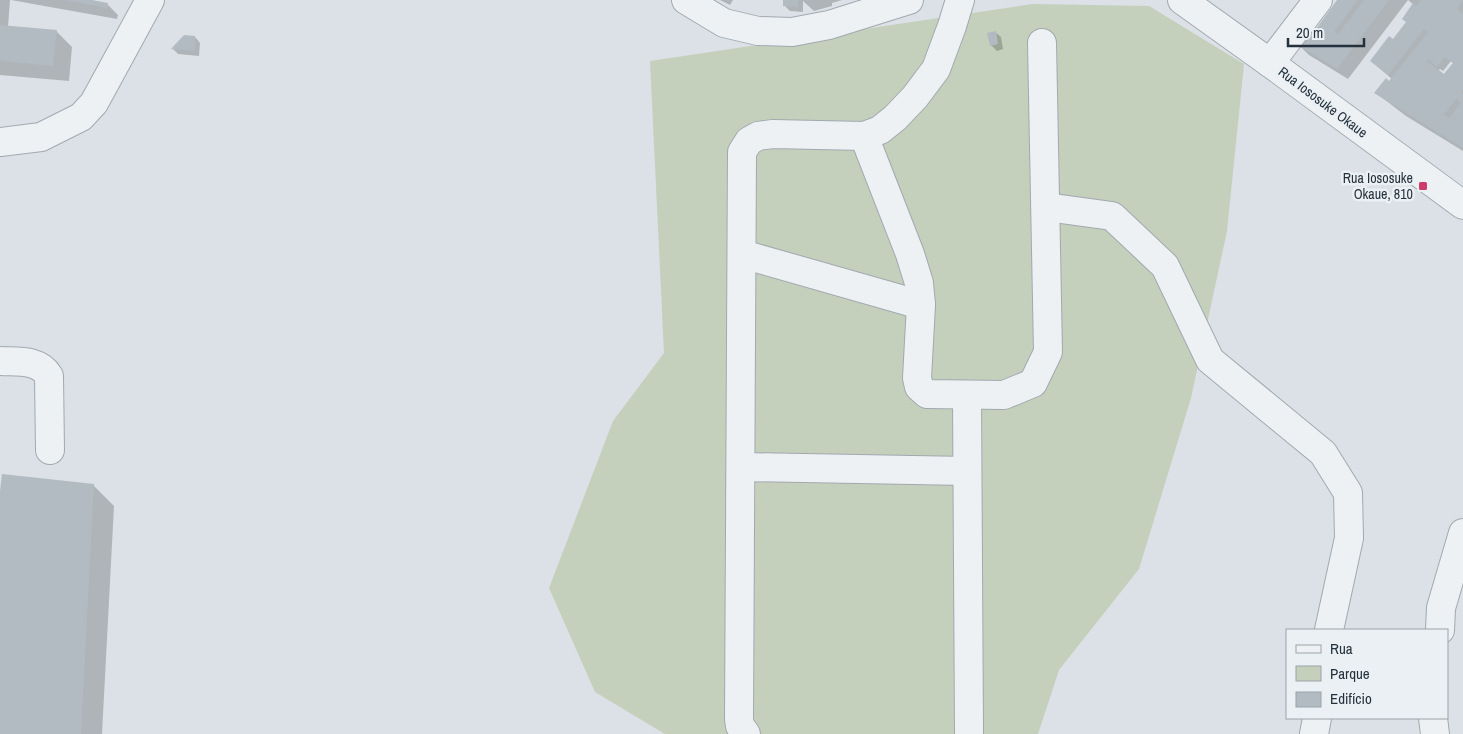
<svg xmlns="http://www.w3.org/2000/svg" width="1463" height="734" font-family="'Archivo Narrow',sans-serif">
  <rect width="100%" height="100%" fill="#dbe1e6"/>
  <polygon fill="#c4d0bc" points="1033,4 1149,6 1244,64 1227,231 1191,398 1139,569 1059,670 1038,734 665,734 595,692 549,588 613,421 664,353 650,61"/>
  <g fill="#0003" fill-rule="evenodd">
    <polygon points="0,0 10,0 8,27 56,31 72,47 69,81 0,75"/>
    <polygon points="11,0 85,0 107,4 118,15 117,19"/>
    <polygon points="720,0 733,0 730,5"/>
    <polygon points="785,0 842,0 832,3 832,6 814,11 803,1 803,12 790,11 784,5"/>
    <polygon points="1338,0 1408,0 1348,79 1309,55 1298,44 1316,30"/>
    <path d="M1408 0H1463V151L1406 116 1376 93 1392 79 1371 61 1394 41 1408 22 1414 5ZM1451 61 1454 64 1444 76 1438 71 1440 69 1443 71Z"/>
    <polygon points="995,32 1001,37 1003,49 997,51 991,45"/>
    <polygon points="195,37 200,43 199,56 178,54 173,49"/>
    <polygon points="93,485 114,506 102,734 0,734 0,503"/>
  </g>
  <g fill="#b2bbc2" fill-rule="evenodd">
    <polygon points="65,0 92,0 108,3 107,8"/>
    <polygon points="783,0 798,0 798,7 783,6"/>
    <polygon points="1337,0 1358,0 1334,32 1338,34 1364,0 1389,0 1337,69 1296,44 1311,25 1316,29"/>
    <path d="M1421 0H1463L1457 9 1463 14V90L1461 92 1463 94V148L1374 93 1386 78 1389 81 1428 32 1424 29 1388 75 1370 61 1389 36 1393 39 1406 22 1402 19 1413 3 1417 6ZM1445 57 1453 63 1444 74 1427 61 1428 59 1437 67ZM1456 99 1461 103 1449 118 1444 115Z"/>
    <polygon points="0,25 57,30 53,66 0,61"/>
    <polygon points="996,31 998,44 990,46 987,33"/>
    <polygon points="184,35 195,36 195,51 171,49"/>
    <polygon points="2,474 94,484 81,734 0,734 0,491"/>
  </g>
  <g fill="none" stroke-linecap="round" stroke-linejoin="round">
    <defs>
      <g id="minor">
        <polyline points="686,0 724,23 758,31 792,32 829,25 909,0"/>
        <polyline points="1182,0 1270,63 1463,205"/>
        <polyline points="1270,63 1318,0"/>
        <polyline points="864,136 910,254 919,283 921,305 917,378 919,387 927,394 1004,395 1033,383 1048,352 1042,43"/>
        <polyline points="0,142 41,137 81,117 94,103 150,0"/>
        <polyline points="1046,207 1112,216 1165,266 1210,360 1323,453 1348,493 1349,538 1329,630"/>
        <polyline points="742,254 921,305"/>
        <path d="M0 361C18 362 39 359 49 376L50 450"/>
        <polyline points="967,395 969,734"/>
        <polyline points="741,467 967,471"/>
        <polyline points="1440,630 1441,608 1463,533"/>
        <polyline points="1433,718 1435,734"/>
        <polyline points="746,734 740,726 739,719 742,152 749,141 758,136 773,134 864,136 880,130 895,118 915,97 936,69 952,26 960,0"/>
        <polyline points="1314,734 1317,718"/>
      </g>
    </defs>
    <use href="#minor" stroke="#a1a9b0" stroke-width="30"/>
    <use href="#minor" stroke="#eef1f4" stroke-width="28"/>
  </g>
  <rect fill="#ce3d69" stroke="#eaf0f4" stroke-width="2" x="1418" y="181" width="10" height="10" rx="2.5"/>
  <g text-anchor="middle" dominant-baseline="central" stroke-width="5" stroke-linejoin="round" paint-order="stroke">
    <g font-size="14" fill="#25313c" stroke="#eaf0f4">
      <text transform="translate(1323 102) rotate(37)">Rua Iososuke Okaue</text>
    </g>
    <g font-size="14" fill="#25313c" stroke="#eaf0f4" text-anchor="end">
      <text x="1413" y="178">Rua Iososuke<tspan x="1413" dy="16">Okaue, 810</tspan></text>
    </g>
  </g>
  <rect x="1286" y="629" width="162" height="90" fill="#eaf0f4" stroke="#9ba4aa"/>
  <rect x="1296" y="645" width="25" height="8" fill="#eef1f4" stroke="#9ba4aa"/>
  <text x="1330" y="654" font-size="15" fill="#25313c">Rua</text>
  <rect x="1296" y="666" width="25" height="15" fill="#c4d0bc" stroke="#9ba4aa"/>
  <text x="1330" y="679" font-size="15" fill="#25313c">Parque</text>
  <rect x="1296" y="692" width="25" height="15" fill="#b2bbc2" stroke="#9ba4aa"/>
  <text x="1330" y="704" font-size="15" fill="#25313c">Edifício</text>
  <path d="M1288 38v8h76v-8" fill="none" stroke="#25313c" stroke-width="2.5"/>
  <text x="1296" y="38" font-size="15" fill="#25313c" stroke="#eaf0f4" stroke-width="4" paint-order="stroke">20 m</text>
</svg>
